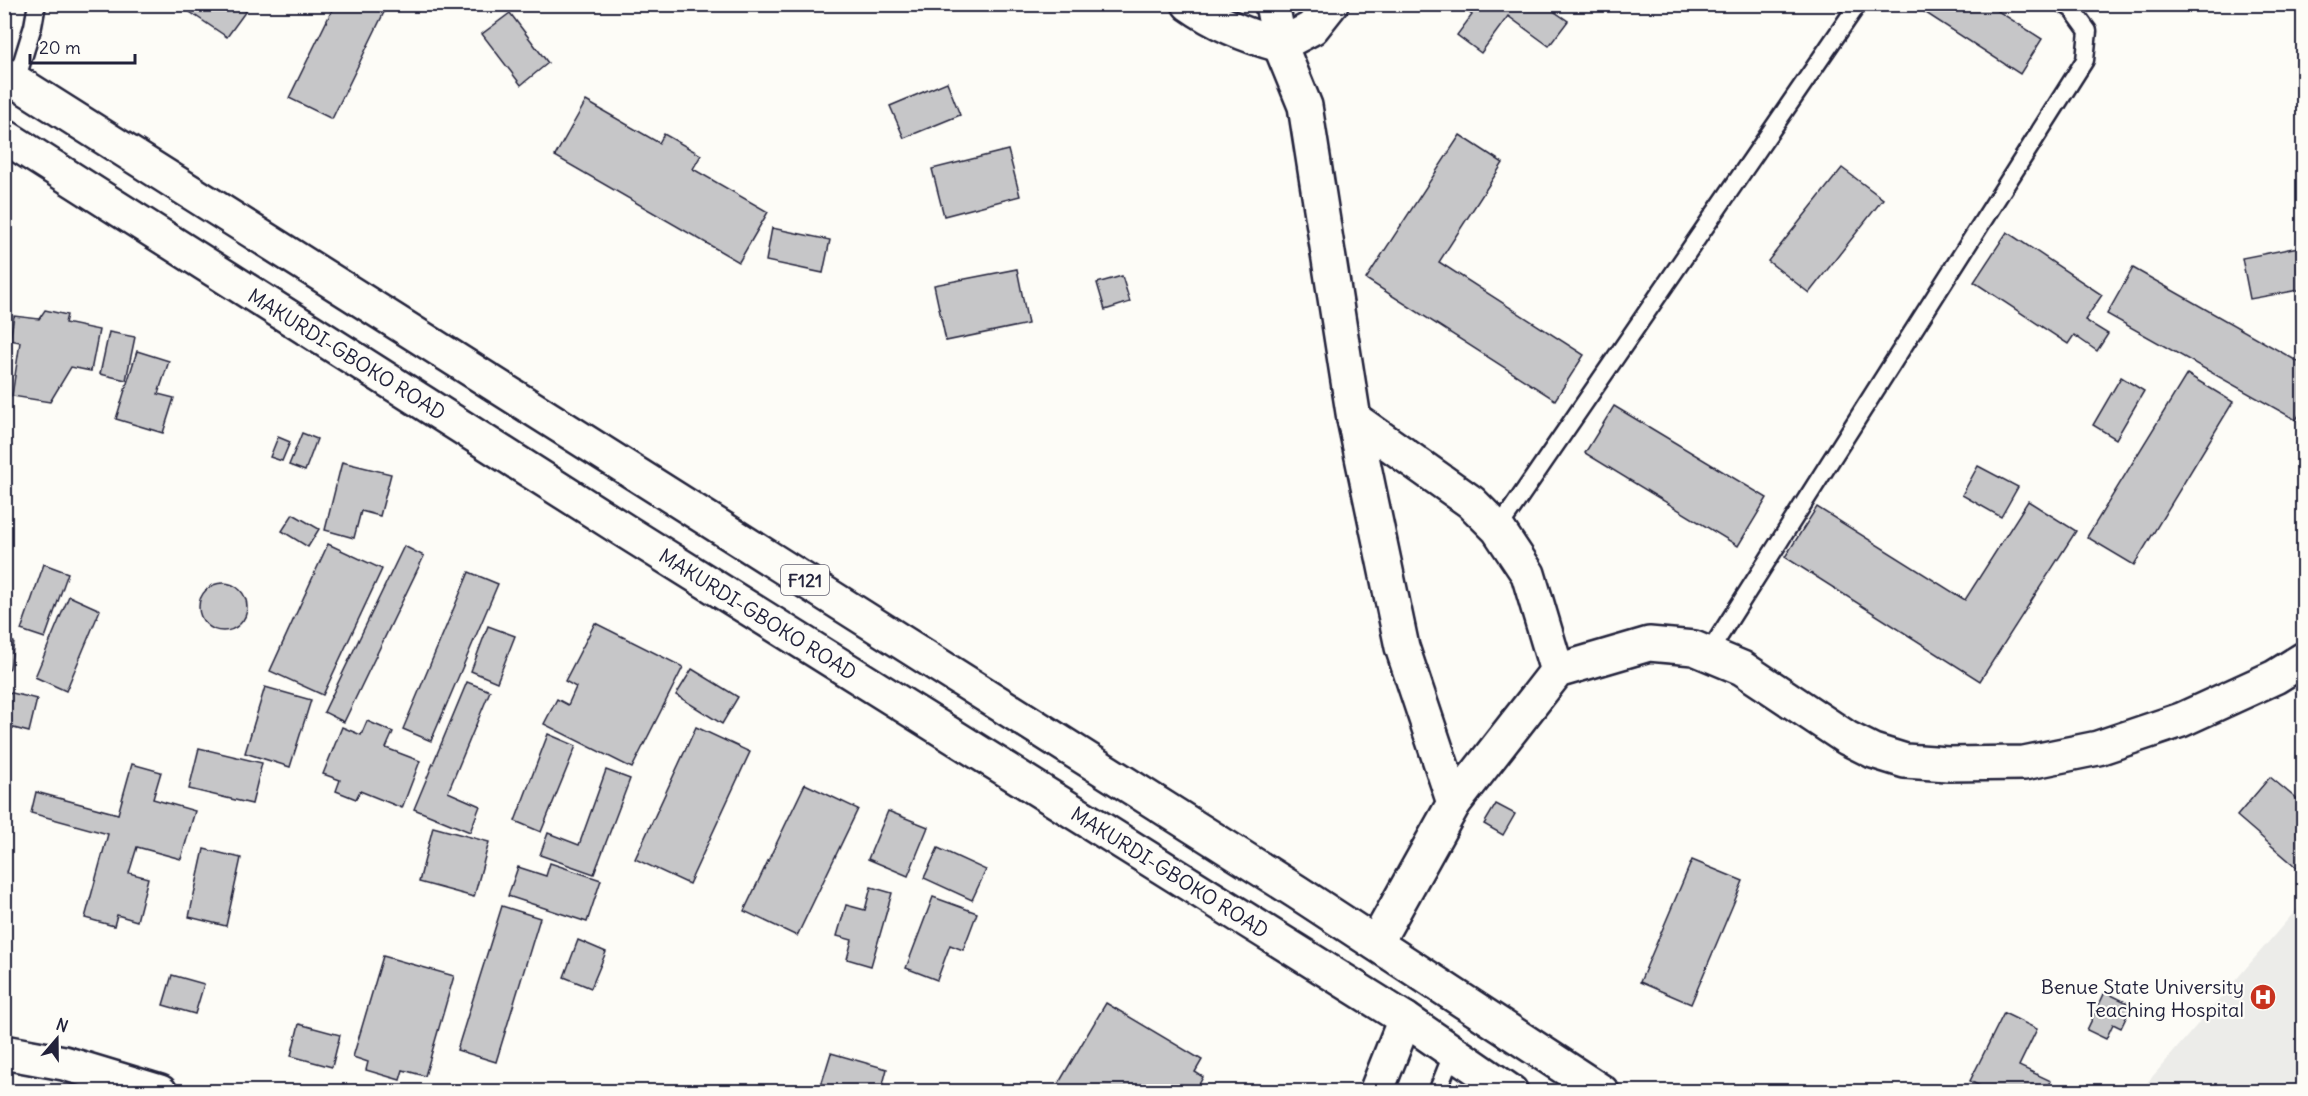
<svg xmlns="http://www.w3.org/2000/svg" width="2308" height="1096" font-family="Delius,sans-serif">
  <rect width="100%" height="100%" fill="#fdfcf7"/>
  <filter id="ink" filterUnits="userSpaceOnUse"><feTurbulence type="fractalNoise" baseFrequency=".0167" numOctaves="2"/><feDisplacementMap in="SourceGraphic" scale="12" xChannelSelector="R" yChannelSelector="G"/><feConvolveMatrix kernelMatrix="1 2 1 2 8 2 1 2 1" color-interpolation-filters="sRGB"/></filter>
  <g filter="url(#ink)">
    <polygon fill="#ecece9" points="2303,902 2303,1091 2140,1091"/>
    <g fill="#c6c6c8" stroke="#22223b" stroke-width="1.5">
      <polygon points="178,4 251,4 227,37"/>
      <polygon points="335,4 388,4 332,119 289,98"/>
      <polygon points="1458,4 1561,4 1555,12 1568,21 1549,46 1508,16 1481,53 1457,35 1472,15"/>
      <polygon points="1912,4 1987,4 2042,39 2020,74"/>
      <polygon points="510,13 548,63 521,85 482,34"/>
      <polygon points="947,82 960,115 904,138 890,106"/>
      <polygon points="586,101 659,143 664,134 701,155 693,169 768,212 739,262 555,156"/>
      <polygon points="1460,135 1503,163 1439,262 1584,355 1555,400 1366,279"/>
      <polygon points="1008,150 1020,196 944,216 932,169"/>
      <polygon points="1842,168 1883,199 1809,293 1768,261"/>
      <polygon points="772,228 830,240 823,273 766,261"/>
      <polygon points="2007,232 2102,295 2085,320 2108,334 2097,351 2074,335 2068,344 1974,282"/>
      <polygon points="2304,246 2304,289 2250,299 2242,258"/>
      <polygon points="2133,268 2304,365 2304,407 2296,420 2107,314"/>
      <polygon points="1017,269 1028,324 946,341 934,285"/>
      <polygon points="1122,276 1130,302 1105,310 1097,283"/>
      <polygon points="45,310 67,315 65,323 99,330 91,371 71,367 50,402 12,396 20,342 10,340 14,316 39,319"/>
      <polygon points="109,332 135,337 126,380 100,374"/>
      <polygon points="137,351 169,361 158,394 174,398 163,433 116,419"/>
      <polygon points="2187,374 2233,402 2134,565 2087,537"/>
      <polygon points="2121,377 2144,391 2116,439 2093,425"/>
      <polygon points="1614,406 1767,498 1738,546 1585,453"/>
      <polygon points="302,433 317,439 305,471 289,465"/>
      <polygon points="278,437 290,442 282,461 270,457"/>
      <polygon points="342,462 391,474 380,516 361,511 354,538 325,530"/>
      <polygon points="1978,466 2018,487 2001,517 1962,495"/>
      <polygon points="2028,501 2076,531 1980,681 1785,557 1817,507 1965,600"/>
      <polygon points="293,514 319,529 308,547 282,531"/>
      <polygon points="328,544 382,569 323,695 270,671"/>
      <polygon points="404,546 424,556 344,722 324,712"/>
      <polygon points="44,564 68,573 45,638 21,630"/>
      <polygon points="469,572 498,584 431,741 403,729"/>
      <circle cx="223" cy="607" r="24"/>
      <polygon points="69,596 100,610 66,691 35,677"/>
      <polygon points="595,623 683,667 632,768 544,724 557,699 568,705 576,687 565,681"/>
      <polygon points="488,626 515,636 497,682 471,671"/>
      <polygon points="4,640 14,642 10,668 4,672"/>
      <polygon points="692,669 738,697 722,724 676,695"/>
      <polygon points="467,682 490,691 448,792 480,806 470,832 414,809"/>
      <polygon points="265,687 311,700 290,767 245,753"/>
      <polygon points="4,691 37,699 29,732 6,726 4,732"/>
      <polygon points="367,721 393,732 386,748 420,761 402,808 360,791 356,799 336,791 340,780 323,774 342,727 361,735"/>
      <polygon points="696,727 750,752 689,884 635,859"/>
      <polygon points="548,734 576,746 541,832 515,821"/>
      <polygon points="199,748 262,763 252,804 189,789"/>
      <polygon points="132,764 161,772 153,799 195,811 181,859 137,847 129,873 148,878 137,921 117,915 114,926 85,918 108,834 31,813 36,792 118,814"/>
      <polygon points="606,770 630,779 594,874 540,855 548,833 579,845"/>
      <polygon points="2270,777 2304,805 2303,873 2237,816"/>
      <polygon points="805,784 858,809 797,936 744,911"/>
      <polygon points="1496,804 1515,814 1503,835 1484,824"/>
      <polygon points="888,811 928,827 908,876 868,859"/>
      <polygon points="433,827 489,842 474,897 419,882"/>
      <polygon points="938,848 986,870 972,900 924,878"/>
      <polygon points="204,849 241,858 226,926 189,917"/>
      <polygon points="1692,860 1743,881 1691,1004 1640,982"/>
      <polygon points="550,863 601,880 587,922 508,896 518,867 546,876"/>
      <polygon points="871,887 892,893 871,966 847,959 852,940 837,936 846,905 865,910"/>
      <polygon points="933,897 977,913 963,950 950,945 937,980 906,968"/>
      <polygon points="502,906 540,918 496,1062 457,1050"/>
      <polygon points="578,940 606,952 591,988 564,977"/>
      <polygon points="383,956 454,976 425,1076 403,1070 400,1080 366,1070 368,1062 353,1057"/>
      <polygon points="172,975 204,984 195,1014 163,1005"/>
      <polygon points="2105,992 2132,1005 2121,1028 2113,1024 2106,1039 2087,1030"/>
      <polygon points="1106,1003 1202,1060 1195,1072 1203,1077 1195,1092 1068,1092 1057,1086"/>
      <polygon points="2004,1013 2037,1029 2019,1066 2051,1081 2046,1092 1991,1092 1970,1081"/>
      <polygon points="299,1024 340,1035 332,1067 291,1056"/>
      <polygon points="831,1053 887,1069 881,1092 819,1092"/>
    </g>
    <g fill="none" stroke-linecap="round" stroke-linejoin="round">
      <defs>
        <g id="lane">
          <polyline points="16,81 33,26 37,4"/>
          <polyline points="1498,529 1858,4"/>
          <polyline points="1708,654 2085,60 2088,31 2072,9 2064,4"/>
          <polyline points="1437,1092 1453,1052"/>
        </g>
        <g id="street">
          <path d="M1189 4C1217 24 1247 36 1280 45L1312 28 1331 4"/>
          <polyline points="1272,4 1280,45 1305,106 1354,419 1402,647 1454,803 1376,943"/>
          <polyline points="1354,419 1471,502 1498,529 1528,574 1557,671"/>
          <polyline points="1454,803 1557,671 1649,644 1694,648 1742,668 1847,738 1873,751 1905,761 1948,764 2024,763 2098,748 2181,720 2275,677 2304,659"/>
          <polyline points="4,1052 64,1063 160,1092"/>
          <polyline points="1376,1092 1405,1019"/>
        </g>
        <g id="primary">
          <polyline points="4,74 1297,892 1602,1092"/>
          <polyline points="4,136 625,531 1405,1019 1511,1092"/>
        </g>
      </defs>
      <use href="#lane" stroke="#22223b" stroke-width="21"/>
      <use href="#street" stroke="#22223b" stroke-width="38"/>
      <use href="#primary" stroke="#22223b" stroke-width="38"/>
      <use href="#lane" stroke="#fdfcf7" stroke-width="16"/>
      <use href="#street" stroke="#fdfcf7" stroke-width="33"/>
      <use href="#primary" stroke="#fdfcf7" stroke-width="33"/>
    </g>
  </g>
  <defs>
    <symbol id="hospital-disc" viewBox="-11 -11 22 22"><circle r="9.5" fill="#c8321e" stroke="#fdfcf7"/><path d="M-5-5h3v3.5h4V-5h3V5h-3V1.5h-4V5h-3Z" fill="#fff"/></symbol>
  </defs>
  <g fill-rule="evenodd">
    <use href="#hospital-disc" x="2248" y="982" width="30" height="30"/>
  </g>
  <g text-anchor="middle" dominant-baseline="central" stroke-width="4.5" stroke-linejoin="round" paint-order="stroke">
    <rect fill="#fdfcf7" stroke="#646373" stroke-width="1.5" x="781" y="565" width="48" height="30" rx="4.5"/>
    <g font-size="18" font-weight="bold" fill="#22223b">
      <text x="805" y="580">F121</text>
    </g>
    <g font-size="20" fill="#22223b" stroke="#fdfcf7">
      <text transform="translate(347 354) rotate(32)">MAKURDI-GBOKO ROAD</text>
      <text transform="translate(758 614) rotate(32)">MAKURDI-GBOKO ROAD</text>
      <text transform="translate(1170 872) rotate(32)">MAKURDI-GBOKO ROAD</text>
    </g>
    <g font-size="20" fill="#22223b" stroke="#fdfcf7" text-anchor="end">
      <text x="2244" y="986">Benue State University<tspan x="2244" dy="23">Teaching Hospital</tspan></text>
    </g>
  </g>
  <rect width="2308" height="1096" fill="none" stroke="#fdfcf7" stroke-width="24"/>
  <rect x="12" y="12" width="2284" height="1072" fill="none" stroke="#22223b" stroke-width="2" filter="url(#ink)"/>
  <g transform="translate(57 1039) rotate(20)" stroke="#fdfcf7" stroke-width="4.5" paint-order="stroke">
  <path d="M0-4.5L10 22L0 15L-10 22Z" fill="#22223b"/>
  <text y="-9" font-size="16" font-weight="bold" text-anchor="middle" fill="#22223b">N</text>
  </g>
  <path d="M30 54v9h105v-9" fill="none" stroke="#22223b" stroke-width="3"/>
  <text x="39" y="54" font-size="18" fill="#22223b" stroke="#fdfcf7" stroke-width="4.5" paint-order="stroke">20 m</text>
</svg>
